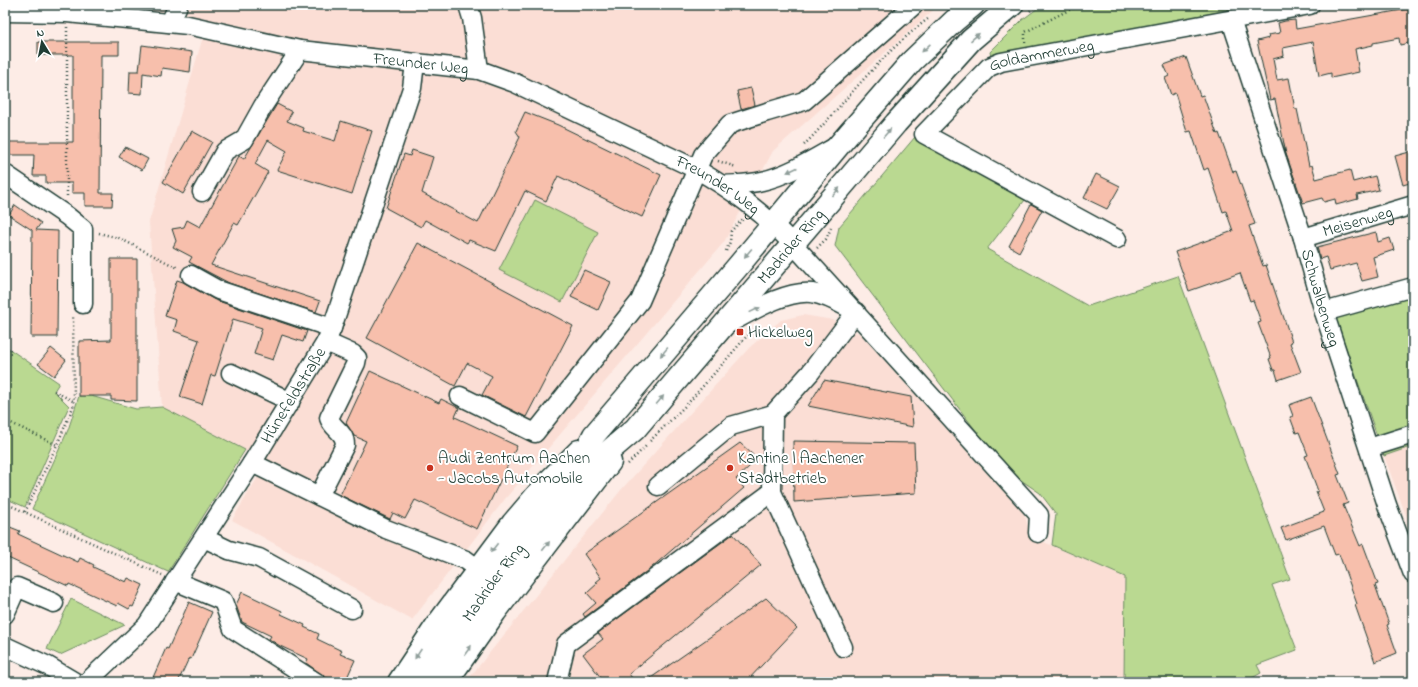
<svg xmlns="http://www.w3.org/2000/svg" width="1418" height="687" font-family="'Indie Flower',sans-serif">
  <rect width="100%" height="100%" fill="#fdece6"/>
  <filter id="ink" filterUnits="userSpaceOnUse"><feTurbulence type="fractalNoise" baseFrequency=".025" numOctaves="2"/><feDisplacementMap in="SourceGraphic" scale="8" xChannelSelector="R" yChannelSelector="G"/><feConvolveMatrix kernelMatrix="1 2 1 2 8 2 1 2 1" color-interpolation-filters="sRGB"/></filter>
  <g filter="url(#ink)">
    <g fill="#fbded5">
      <polygon points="5,5 939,5 773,151 724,242 505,499 412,620 232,520 267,462 162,407 149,222 207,23"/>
      <polygon points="803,315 833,320 860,334 1024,514 1032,537 1126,577 1124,682 466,682 621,490 749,348 781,320"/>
      <polygon points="1413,446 1413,534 1384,456"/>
    </g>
    <g fill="#bad991" stroke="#6c8b62">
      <polygon points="1042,5 1254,5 991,57 990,52 1022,20"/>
      <polygon points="915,137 1025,200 987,249 1088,306 1178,276 1290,579 1272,585 1297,650 1257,665 1261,673 1245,682 1124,682 1125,577 1052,545 1056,514 1040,493 1006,470 835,246 839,227"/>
      <polygon points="535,200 598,232 562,302 499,270"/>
      <polygon points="1413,282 1413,446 1384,456 1331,305"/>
      <polygon points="5,346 59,383 54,391 69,406 25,507 5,498"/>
      <polygon points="79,396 91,396 136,409 162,407 245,450 168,572 32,509 68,430"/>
      <polygon points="71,599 125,625 60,655 47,649"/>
    </g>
    <g fill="#f7bfac" stroke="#1f3d34">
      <polygon points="1413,8 1413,42 1400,45 1399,38 1373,43 1373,45 1355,49 1359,72 1331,78 1331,73 1319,76 1313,42 1283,48 1284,56 1273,59 1277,80 1289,78 1295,109 1297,109 1309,166 1312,165 1316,179 1350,170 1353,182 1375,176 1379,190 1357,195 1358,199 1336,205 1335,199 1324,202 1322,198 1303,203 1286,154 1275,99 1270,100 1257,41 1269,38 1268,35 1280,33 1278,23 1285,21 1295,20 1296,29"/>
      <polygon points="38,42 119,42 119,55 101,55 100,193 113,193 112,206 85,206 85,193 72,193 72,183 46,183 46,176 33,176 34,155 5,155 5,142 73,142 73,55 38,55"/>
      <polygon points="142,45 192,52 190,72 162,68 161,76 143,73 142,94 129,93 130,71 139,71"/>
      <polygon points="1186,57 1200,96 1203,95 1217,134 1219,133 1233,172 1236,171 1255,224 1249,226 1253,238 1263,266 1266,265 1292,342 1290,343 1301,372 1278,380 1275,370 1273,370 1269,359 1271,358 1258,323 1261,322 1253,300 1250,301 1240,273 1189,291 1175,252 1233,231 1226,211 1223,212 1208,168 1204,170 1191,131 1187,132 1175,93 1171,95 1165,78 1169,76 1164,65"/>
      <polygon points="751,88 755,105 741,109 737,91"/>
      <polygon points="277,104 292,112 287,121 304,128 303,131 335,141 341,121 372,131 352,194 277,170 287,151 268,140 255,164 268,172 238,225 234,223 211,265 320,301 316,312 229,283 189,262 192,257 173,247 176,241 172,229 184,227 187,220 200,227 239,156 244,159"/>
      <polygon points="525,112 558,125 661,175 642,217 558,176 546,201 525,191 496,251 469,240 467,243 425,220 421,227 386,208 404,154 410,156 412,150 433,157 422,193 478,223 520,137 516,131"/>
      <polygon points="192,131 212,142 183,194 163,182"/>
      <polygon points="125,147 148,159 142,170 119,157"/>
      <polygon points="1413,151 1413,182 1403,185 1395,156"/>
      <polygon points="1096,174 1120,186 1107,209 1084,198"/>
      <polygon points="1031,204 1042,210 1019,252 1009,246"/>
      <polygon points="15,205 41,223 36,230 58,231 57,337 31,337 32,230 9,215"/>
      <polygon points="1376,232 1378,242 1390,238 1394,250 1373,257 1378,277 1362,281 1356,263 1330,270 1326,257 1320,259 1317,247"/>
      <polygon points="418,243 573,326 526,417 482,395 492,376 467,363 455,386 367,338"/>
      <polygon points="111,259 137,259 137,401 111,400 111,396 79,396 79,341 111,340"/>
      <polygon points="584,270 611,282 598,310 571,297"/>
      <polygon points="177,280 183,282 215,300 307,331 303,342 282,335 273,360 254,354 262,328 233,319 215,376 211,375 202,404 180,397 199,340 174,331 177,320 165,316"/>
      <polygon points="51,348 66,360 54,376 38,364"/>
      <polygon points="370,371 439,403 441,399 459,408 455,417 517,446 477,529 415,500 405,519 393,513 390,519 340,495 366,441 354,436 346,423"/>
      <polygon points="824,380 911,397 913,427 808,406"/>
      <polygon points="1311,397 1340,474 1337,475 1348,503 1343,505 1360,546 1363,544 1378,584 1375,585 1389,624 1387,625 1397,653 1375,662 1355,605 1357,604 1339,554 1335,555 1324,526 1286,540 1281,528 1324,512 1316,492 1318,491 1305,456 1308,455 1299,432 1296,433 1290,417 1293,416 1289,405"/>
      <polygon points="793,441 914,443 916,493 794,502"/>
      <polygon points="740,443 753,455 747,461 750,466 736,479 744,488 651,568 585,617 583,614 596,603 587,593 598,583 596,582 601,578 584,554"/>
      <polygon points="5,525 20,531 18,534 78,562 80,558 94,565 93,567 126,582 128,578 143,585 133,607 131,606 129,609 118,603 117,606 69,584 68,586 8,558 8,556 5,554"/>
      <polygon points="733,534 761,565 629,674 635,682 604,682 583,654 603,639 598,633"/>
      <polygon points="242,592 282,611 281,614 305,625 304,627 319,634 317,639 342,651 340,654 355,660 345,682 337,682 325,677 306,663 308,659 280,646 269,639 271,636 242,622 236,605"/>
      <polygon points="766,598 797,628 746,682 645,682"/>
      <polygon points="189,602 212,612 191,659 189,658 178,682 151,682 166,648 168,649"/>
    </g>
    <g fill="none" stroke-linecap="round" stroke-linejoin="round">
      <defs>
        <g id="minor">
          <polyline points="468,5 472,18 479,70"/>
          <path id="s1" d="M5 12 67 13 188 25 300 50 479 70 515 83 696 169C734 191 762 212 792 243L1039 515 1038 533"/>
          <path id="s2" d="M1231 20 1303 238 1324 312 1387 505 1413 574"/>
          <polyline points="170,23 178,5"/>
          <polyline points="5,174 67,216 83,229 83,304"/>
          <path d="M725 185C737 184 750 184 762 181 788 175 812 160 835 147"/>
          <polyline points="202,192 225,151 244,140 263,106 300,50"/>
          <path id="s3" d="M1303 238 1413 205"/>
          <path id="s4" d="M1117 239 924 134 989 67 1001 62 1310 5"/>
          <polyline points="191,275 218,290 332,328"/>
          <polyline points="1324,312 1413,287"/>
          <path d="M726 325C749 313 785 290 812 293 825 295 836 301 847 307"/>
          <polyline points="231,373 279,396 290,403"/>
          <polyline points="460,396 535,433 640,301 703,155 730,124 767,112 804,101 914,5"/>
          <polyline points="1369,448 1413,434"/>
          <polyline points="252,463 386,529 466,560 478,569"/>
          <polyline points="658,486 731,426 773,414"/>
          <path d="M319 496 345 445C345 431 333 430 329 418L356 363 357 358 353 354 326 342"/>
          <polyline points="204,538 229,550 259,558 352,609"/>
          <polyline points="175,581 223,601 233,629 316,682"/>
          <polyline points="5,614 17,587 54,603"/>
          <polyline points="5,646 48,666 75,682"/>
          <polyline points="843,647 772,492 773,414 810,373 856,312"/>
          <path id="s5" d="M87 682 147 625 252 463 326 342 332 328 412 88 415 63"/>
          <polyline points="557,682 566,644 772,492"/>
        </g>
        <g id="major">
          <polyline points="572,478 594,435 739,265 839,145 912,61 954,21 973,5"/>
          <polyline points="399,682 437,625 513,523 548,482 579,451"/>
          <path id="s6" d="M423 682 493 581 568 486 635 429 896 123 971 40 1012 5"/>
          <polyline points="446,682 495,612 610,462"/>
        </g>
      </defs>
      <use href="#minor" stroke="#1f3d34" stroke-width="21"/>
      <use href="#major" stroke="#1f3d34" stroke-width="25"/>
      <g stroke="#1f3d34" stroke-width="2.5" stroke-dasharray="1 3" stroke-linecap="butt">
        <polyline points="1030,11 1037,5"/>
        <polyline points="1025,43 1025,32 1079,5"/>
        <path d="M804 145C831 118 854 88 881 61 896 45 912 31 929 18"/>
        <polyline points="718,161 736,167"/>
        <polyline points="67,196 67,27"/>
        <polyline points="99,233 119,238 178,268"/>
        <polyline points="817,248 826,239 831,228"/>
        <polyline points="726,251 730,242 731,231 744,218"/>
        <polyline points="54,391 73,401"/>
        <polyline points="5,419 9,422 57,445"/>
        <polyline points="650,441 689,402 747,336 760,326"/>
        <polyline points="628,464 647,445"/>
        <polyline points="5,503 162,575"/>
        <polyline points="25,512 57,445 73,407 74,401 73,315"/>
      </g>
      <use href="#minor" stroke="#fff" stroke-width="18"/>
      <use href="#major" stroke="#fff" stroke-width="22"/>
    </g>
    <defs><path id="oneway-solid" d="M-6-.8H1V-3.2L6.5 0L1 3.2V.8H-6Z"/></defs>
    <g fill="#8f9e9a">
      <use href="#oneway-solid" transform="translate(975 37) rotate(-41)"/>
      <use href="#oneway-solid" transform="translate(926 48) rotate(137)"/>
      <use href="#oneway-solid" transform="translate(887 133) rotate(-49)"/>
      <use href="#oneway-solid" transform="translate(792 170) rotate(155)"/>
      <use href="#oneway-solid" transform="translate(836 192) rotate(-49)"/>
      <use href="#oneway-solid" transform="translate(748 253) rotate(130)"/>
      <use href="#oneway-solid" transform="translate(755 310) rotate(-26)"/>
      <use href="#oneway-solid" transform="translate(664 352) rotate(130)"/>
      <use href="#oneway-solid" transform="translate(660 400) rotate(-50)"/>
      <use href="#oneway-solid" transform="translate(546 546) rotate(-52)"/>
      <use href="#oneway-solid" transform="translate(494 548) rotate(127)"/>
      <use href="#oneway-solid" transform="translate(468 650) rotate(-55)"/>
      <use href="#oneway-solid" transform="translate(418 654) rotate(124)"/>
    </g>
  </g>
  <g fill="#c8321e" stroke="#fff" stroke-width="1.5">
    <rect x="736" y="328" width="8" height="8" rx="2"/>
    <circle cx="430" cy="468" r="4"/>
    <circle cx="730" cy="468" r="4"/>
  </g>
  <g text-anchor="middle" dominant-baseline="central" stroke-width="4" stroke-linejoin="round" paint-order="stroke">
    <g font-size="17" fill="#1f3d34" stroke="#fff">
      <text stroke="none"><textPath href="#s4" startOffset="367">Goldammerweg</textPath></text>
      <text stroke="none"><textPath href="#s1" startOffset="420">Freunder Weg</textPath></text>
      <text stroke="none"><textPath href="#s1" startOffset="744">Freunder Weg</textPath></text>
      <text stroke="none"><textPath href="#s3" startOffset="57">Meisenweg</textPath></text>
      <text stroke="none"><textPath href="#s6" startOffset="572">Madrider Ring</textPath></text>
      <text stroke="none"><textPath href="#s2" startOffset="292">Schwalbenweg</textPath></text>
      <text stroke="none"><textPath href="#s5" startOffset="355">Hünefeldstraße</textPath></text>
      <text stroke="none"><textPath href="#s6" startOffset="122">Madrider Ring</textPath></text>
    </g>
    <g font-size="17" fill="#1f3d34" stroke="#fff" text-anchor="start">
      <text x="748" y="332">Hickelweg</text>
      <text x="438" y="458">Audi Zentrum Aachen<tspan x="438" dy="20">- Jacobs Automobile</tspan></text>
      <text x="738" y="458">Kantine | Aachener<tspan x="738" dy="20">Stadtbetrieb</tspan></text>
    </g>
  </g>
  <rect width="1418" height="687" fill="none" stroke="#fff" stroke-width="20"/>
  <rect x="10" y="10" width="1398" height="667" fill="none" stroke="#1f3d34" stroke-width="1.5" filter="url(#ink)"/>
  <g transform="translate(42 42) rotate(350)" stroke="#ffffff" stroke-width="3" paint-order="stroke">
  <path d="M0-3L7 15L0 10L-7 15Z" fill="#1f3d34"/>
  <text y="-6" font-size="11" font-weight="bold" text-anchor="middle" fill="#1f3d34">N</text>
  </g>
</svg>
